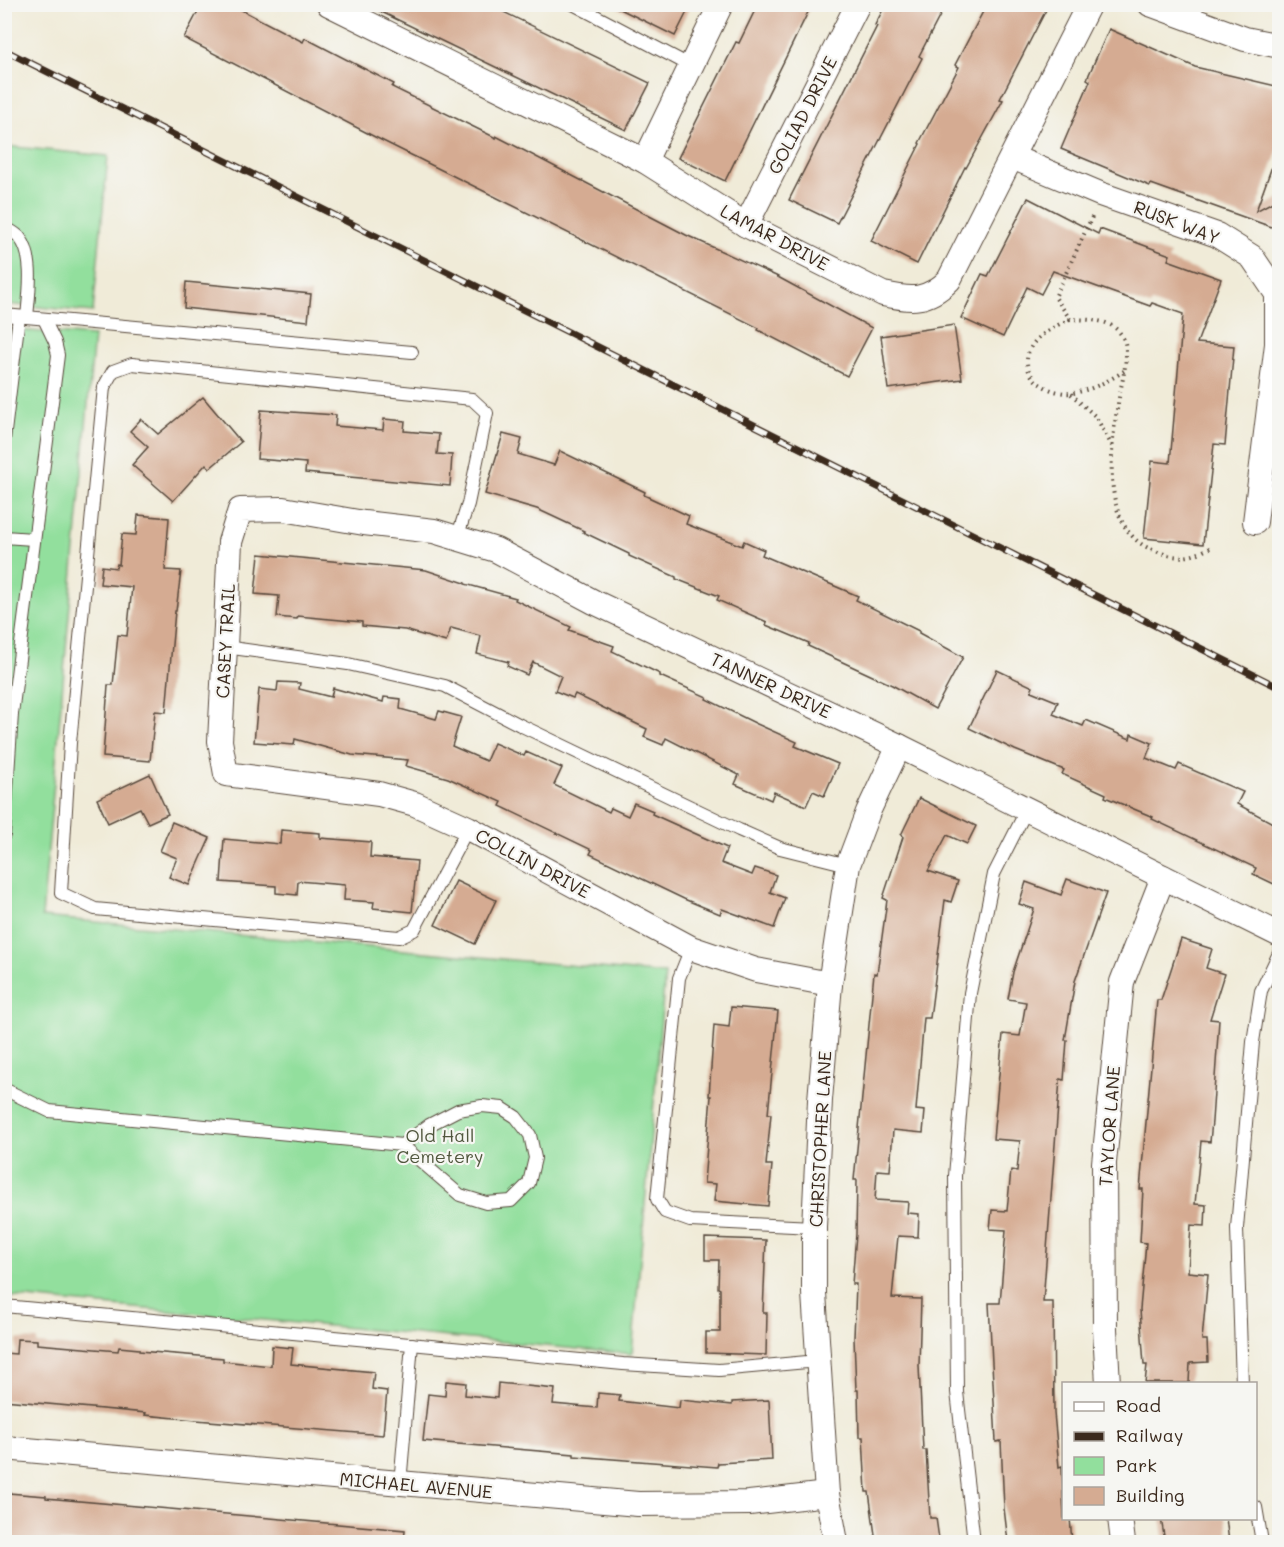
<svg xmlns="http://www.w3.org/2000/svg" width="1284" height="1547" font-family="Mali,sans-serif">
  <rect width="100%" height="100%" fill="#f6f6f2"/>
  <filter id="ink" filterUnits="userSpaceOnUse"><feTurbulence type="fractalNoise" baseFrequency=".0167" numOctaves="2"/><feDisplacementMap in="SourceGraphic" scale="12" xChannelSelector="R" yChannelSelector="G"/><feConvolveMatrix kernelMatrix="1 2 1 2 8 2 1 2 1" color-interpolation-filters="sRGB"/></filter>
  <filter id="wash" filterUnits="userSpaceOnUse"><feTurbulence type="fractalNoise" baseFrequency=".008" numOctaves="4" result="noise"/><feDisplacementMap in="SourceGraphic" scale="24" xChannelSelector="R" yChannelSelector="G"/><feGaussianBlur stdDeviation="1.35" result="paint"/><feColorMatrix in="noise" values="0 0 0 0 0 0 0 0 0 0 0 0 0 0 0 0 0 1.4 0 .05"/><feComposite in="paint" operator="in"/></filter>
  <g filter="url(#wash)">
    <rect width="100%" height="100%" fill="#f0ebd8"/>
    <g fill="#92df9d" stroke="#66845e" stroke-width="1.5">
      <polygon points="4,146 108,156 93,312 5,304"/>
      <polygon points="4,329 94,336 42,917 665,974 632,1354 5,1296"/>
    </g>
    <g id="blocks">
      <g fill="#d5ab92">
        <polygon points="202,4 230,4 303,42 305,38 394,84 392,87 496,138 496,136 686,235 776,276 872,328 847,376 758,330 759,328 375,137 184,38"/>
        <polygon points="365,4 487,4 650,83 626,130"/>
        <polygon points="610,4 691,4 675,36"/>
        <polygon points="758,4 812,4 725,181 678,158 736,42 739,43"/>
        <polygon points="886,4 946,4 919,56 922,58 837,223 789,200 877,26 875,25"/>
        <polygon points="987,4 1049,4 1000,99 1003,100 966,168 965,167 917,264 871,241 920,144 919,143 959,67 955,65"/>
        <polygon points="1109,29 1195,67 1280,87 1280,144 1256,211 1280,198 1280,230 1151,184 1150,186 1061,149 1090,81 1087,79"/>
        <polygon points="1028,198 1098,234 1100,229 1170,255 1168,260 1221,279 1197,343 1234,346 1225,445 1214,444 1203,544 1144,538 1152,461 1170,463 1183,314 1152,303 1150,306 1053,271 1041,294 1027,287 1003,337 961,318 982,274 988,276"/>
        <polygon points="186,282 311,294 308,321 184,308"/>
        <polygon points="954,325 962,379 888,389 881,336"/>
        <polygon points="203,397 241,442 210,468 206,464 173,501 132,465 148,447 130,431 141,419 158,434"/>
        <polygon points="261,410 336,415 335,426 383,430 384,419 405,421 404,431 439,434 437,454 452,455 450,486 305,473 306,463 257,459"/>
        <polygon points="503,434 522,439 518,454 554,465 560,451 645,492 644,495 689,516 686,524 742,546 744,541 764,550 762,555 858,596 856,600 919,631 919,633 963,657 935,709 892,685 808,646 809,643 766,625 767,622 717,600 719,596 676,579 676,577 629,556 629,554 583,532 584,531 537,509 485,494"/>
        <polygon points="138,515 169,518 165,570 181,571 176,611 175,611 166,712 155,711 150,761 103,757 108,685 113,685 118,635 127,636 132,587 100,584 102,566 116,568 117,564 119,565 122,534 136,535"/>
        <polygon points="259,554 426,570 465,583 465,584 516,598 515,600 571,627 569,630 614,646 612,651 660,674 660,676 707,697 706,699 757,724 797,742 795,746 838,764 824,796 813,791 806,806 774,792 771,800 735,784 739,775 666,738 663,745 644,737 647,729 575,694 573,698 555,691 561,676 533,662 527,675 507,666 509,662 477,654 481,636 451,628 446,642 405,630 362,626 362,622 298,616 297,619 277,617 279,596 255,594"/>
        <polygon points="997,670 1033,687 1031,691 1058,702 1053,714 1083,726 1086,720 1130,739 1131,734 1152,743 1146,758 1176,770 1179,764 1243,792 1237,804 1280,827 1280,873 1274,884 1253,874 1256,868 1152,819 1153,817 1105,797 1106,794 1062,774 1064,770 1015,750 969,728"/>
        <polygon points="278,682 300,683 299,689 331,697 333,688 383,702 384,697 401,699 400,709 436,719 439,711 461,717 452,746 486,761 494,743 524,756 526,752 562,768 554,785 609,812 611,808 628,816 634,803 653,811 652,814 727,848 721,863 752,875 755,868 776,875 770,892 785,898 774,928 722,909 720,914 684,899 590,854 592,850 500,806 502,802 448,778 406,766 408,760 352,755 295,739 294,745 254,742 259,689 277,691"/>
        <polygon points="150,774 168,814 148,823 140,808 108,823 97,799"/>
        <polygon points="919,798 976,826 967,844 947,835 928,871 958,881 951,902 945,900 930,1018 924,1018 916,1110 925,1111 923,1133 893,1130 890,1171 877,1170 875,1200 908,1202 907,1213 919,1214 918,1237 898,1236 892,1298 921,1299 919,1366 923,1450 926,1450 930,1518 936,1518 939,1539 913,1542 876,1542 869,1492 866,1492 863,1437 859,1437 858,1390 856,1390 854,1338 856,1284 852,1284 856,1234 857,1180 854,1180 874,973 877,974 887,900 883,898 903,837 901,835"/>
        <polygon points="172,822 210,838 189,885 169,877 177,858 160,851"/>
        <polygon points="281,830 320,833 320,838 371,842 370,857 417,861 412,912 373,908 374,902 344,900 345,885 298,881 297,895 276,893 276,886 221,882 224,839 280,844"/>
        <polygon points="1067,879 1106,893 1075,981 1065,1040 1067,1040 1064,1080 1060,1079 1043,1302 1053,1302 1054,1413 1059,1467 1062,1466 1064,1518 1070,1518 1072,1542 1025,1542 1025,1540 1008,1542 1004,1508 1001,1441 996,1442 989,1303 1000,1303 1006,1230 990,1229 992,1210 1007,1211 1011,1170 1017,1171 1020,1141 993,1139 998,1085 1003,1034 1020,1036 1026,1002 1008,999 1013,972 1034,909 1019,904 1026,882 1061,895"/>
        <polygon points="456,881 496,900 475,944 435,925"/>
        <polygon points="1181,939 1212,949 1206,968 1224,974 1210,1019 1219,1020 1212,1121 1210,1142 1201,1141 1195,1204 1206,1205 1205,1226 1191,1225 1188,1272 1208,1274 1202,1340 1207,1340 1208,1362 1190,1363 1189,1383 1145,1383 1147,1365 1144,1365 1140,1309 1146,1243 1140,1242 1143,1189 1140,1189 1157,1000 1161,1000"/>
        <polygon points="731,1007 778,1011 768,1114 771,1114 766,1165 772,1165 768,1206 714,1201 716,1184 704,1183 711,1096 709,1096 714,1025 729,1027"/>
        <polygon points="705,1238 766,1240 763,1313 767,1313 766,1355 706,1353 706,1332 720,1332 720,1289 718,1288 719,1260 705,1260"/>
        <polygon points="17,1339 37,1340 37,1344 118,1351 119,1347 139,1349 139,1351 223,1358 223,1361 271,1366 272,1346 293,1348 291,1364 374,1372 372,1389 387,1391 383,1435 196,1420 145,1415 146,1413 4,1400 4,1353 16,1354"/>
        <polygon points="446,1381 466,1383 465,1395 497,1398 498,1383 555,1389 553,1404 597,1408 598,1393 620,1395 619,1401 679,1408 680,1400 732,1405 732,1402 769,1400 772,1460 718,1463 717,1467 574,1456 574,1454 423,1441 428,1394 445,1396"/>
        <polygon points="8,1493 46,1496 46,1498 405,1530 404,1542 4,1542"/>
        <polygon points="1161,1518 1226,1518 1229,1542 1165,1542"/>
      </g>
    </g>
  </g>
  <g filter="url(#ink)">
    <use href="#blocks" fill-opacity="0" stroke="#56473a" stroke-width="1.5"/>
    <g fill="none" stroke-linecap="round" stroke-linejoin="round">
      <defs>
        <g id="service">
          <polyline points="573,4 691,66"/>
          <path d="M4 227C9 230 16 233 20 238 35 257 29 294 27 317"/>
          <polyline points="4,315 412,352"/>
          <polyline points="4,440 19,317"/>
          <polyline points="4,537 33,539"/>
          <polyline points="457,538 468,504 487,413 472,399 132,364 113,371 104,387 70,743 61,893 95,909 399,937 414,930 468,828"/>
          <polyline points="225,647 348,664 445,686 520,725 739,830 780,848 848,865"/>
          <polyline points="4,835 12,714 58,355 55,342 44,319"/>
          <polyline points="691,948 679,978 657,1199 665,1212 690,1221 814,1227"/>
          <polyline points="4,1089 49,1111 402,1145 460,1195 486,1203 511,1201 529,1183 535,1158 530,1135 516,1117 502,1108 482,1106 458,1110 429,1125 402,1145"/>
          <polyline points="4,1306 623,1364 719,1370 818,1361"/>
          <polyline points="1242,1384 1237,1228 1253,1042 1261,991 1280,951"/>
          <polyline points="400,1484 412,1344"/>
          <polyline points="1256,1507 1262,1542"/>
          <polyline points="974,1542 957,1392 955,1176 970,993 994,874 1027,809"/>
        </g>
        <g id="minor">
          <path d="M329 4 645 161 746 225 883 294C911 300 927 302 949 280L1089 4"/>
          <polyline points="1150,4 1245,39 1280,46"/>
          <polyline points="1012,157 1100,194 1217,235 1252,257 1277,294 1277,344 1255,522"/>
          <polyline points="645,161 721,4"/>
          <polyline points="746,225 858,4"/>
          <polyline points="830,984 756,970 691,948 468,828 415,804 379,794 226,774 220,741 225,647 230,542 240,510 283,509 364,523 434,531 496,550 594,602 899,746 1280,935"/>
          <polyline points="1108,1384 1105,1329 1104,1163 1122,982 1163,877"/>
          <polyline points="4,1448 638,1504 749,1503 827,1494"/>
          <polyline points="1120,1518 1123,1542"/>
          <polyline points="836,1542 827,1494 814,1293 814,1227 820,1100 830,984 848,865 868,812 899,746"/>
        </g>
      </defs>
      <use href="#service" stroke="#56473a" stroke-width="14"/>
      <use href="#minor" stroke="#56473a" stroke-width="26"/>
      <g stroke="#56473a" stroke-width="4" stroke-dasharray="1.5 4.5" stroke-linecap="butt">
        <path d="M1092 217 1055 297 1070 319C1090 320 1113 318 1123 338 1130 349 1123 379 1120 392 1112 438 1096 528 1153 550 1178 560 1190 559 1213 546"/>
        <path d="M1070 319C1056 326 1033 336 1028 354 1021 379 1051 395 1073 393 1092 390 1108 381 1124 371"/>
        <polyline points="1071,394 1096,417 1112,446"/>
      </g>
      <use href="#service" stroke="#fff" stroke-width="12"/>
      <use href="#minor" stroke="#fff" stroke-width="24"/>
      <defs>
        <polyline id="rail" points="4,50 1280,688"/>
      </defs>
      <use href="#rail" stroke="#3b2a1e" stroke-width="7"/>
      <use href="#rail" stroke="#f6f6f2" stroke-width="4.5" stroke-dasharray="14" stroke-linecap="butt"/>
    </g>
  </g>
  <g text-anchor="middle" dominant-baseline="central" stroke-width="4.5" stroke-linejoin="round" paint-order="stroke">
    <g font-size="18" fill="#3b2a1e" stroke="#f6f6f2">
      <text transform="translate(802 115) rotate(-63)">GOLIAD DRIVE</text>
      <text transform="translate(1177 222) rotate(21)">RUSK WAY</text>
      <text transform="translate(775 237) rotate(28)">LAMAR DRIVE</text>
      <text transform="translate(225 641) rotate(-87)">CASEY TRAIL</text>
      <text transform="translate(771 685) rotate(25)">TANNER DRIVE</text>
      <text transform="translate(533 863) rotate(28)">COLLIN DRIVE</text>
      <text transform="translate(1109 1126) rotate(-86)">TAYLOR LANE</text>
      <text transform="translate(820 1139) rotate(-87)">CHRISTOPHER LANE</text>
      <text transform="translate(416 1485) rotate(5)">MICHAEL AVENUE</text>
    </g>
    <g font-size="18" fill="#51573e" stroke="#f6f6f2">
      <text x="440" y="1135">Old Hall<tspan x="440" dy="21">Cemetery</tspan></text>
    </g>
  </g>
  <rect width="1284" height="1547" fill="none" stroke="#f6f6f2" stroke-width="24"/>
  <rect x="1062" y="1382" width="195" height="138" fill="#f6f6f2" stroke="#aba49d" stroke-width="1.5"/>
  <rect x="1074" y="1402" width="30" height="9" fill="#ffffff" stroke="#aba49d" stroke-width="1.5"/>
  <text x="1116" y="1412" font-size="18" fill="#3b2a1e">Road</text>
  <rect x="1074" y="1432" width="30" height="9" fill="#3b2a1e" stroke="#aba49d" stroke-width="1.5"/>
  <text x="1116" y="1442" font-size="18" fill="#3b2a1e">Railway</text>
  <rect x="1074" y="1457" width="30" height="18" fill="#92df9d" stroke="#aba49d" stroke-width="1.5"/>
  <text x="1116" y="1472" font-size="18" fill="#3b2a1e">Park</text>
  <rect x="1074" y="1487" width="30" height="18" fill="#d5ab92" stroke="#aba49d" stroke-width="1.5"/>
  <text x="1116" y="1502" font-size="18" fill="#3b2a1e">Building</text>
</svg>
